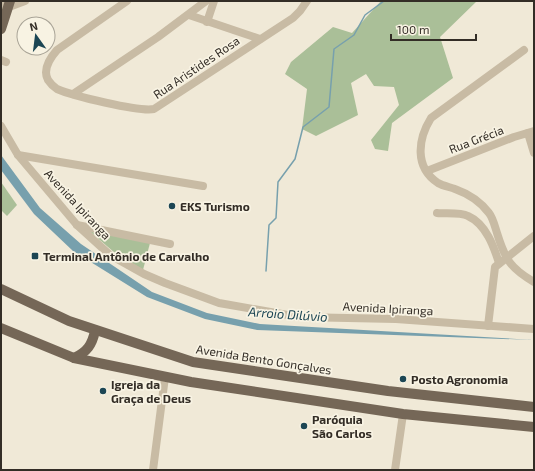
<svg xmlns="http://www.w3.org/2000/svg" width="535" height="471" font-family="'Exo 2',sans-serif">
  <rect width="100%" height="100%" fill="#f0e9d7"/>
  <g fill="#aabf98">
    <polygon points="381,1 477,1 440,37 453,78 392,123 388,151 375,149 371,140 399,105 394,87 374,86 366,74 351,83 358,115 316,136 302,129 307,89 285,74 291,62 333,27 352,33"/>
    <polygon points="1,182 17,205 7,216 1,210"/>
    <polygon points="87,229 150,243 143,270 115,253"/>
  </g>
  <polygon fill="#77a0ad" points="1,155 40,208 81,244 152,292 207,313 260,324 534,340 257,330 205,319 147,297 73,251 34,214 1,170"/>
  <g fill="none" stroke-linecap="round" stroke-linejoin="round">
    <polyline stroke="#77a0ad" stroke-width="1.5" points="266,271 269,225 276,218 278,182 295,159 303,127 329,107 334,49 354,35 365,15 384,1"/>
    <g stroke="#c8bba4" stroke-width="8">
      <path d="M127 1 57 50C50 58 42 69 48 80 50 83 54 87 57 89 73 96 139 112 154 109L293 18 300 11 307 1"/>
      <polyline points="1,5 9,7 25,1"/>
      <polyline points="189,15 260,39"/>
      <polyline points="207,22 214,1"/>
      <path d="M524 50 431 118C418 139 414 167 438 183 443 186 450 187 455 189 469 194 480 201 489 213 493 218 495 227 497 233 505 259 510 268 534 282"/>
      <polyline points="1,60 6,62"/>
      <polyline points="73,94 158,37 206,1"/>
      <polyline points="1,126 18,155 77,225 110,255 144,274 165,283 219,303 299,317 396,319 534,329"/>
      <polyline points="528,133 534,153"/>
      <polyline points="18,155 203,186"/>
      <polyline points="427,171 514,137 534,131"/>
      <path d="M437 213C446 214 460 212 468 216 486 224 494 247 499 263"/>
      <polyline points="77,225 170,244"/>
      <polyline points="488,326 495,267 534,236"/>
      <polyline points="153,470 165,377"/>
      <polyline points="395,470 403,414"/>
    </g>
    <g stroke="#756757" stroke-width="10">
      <polyline points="1,29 10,1"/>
      <polyline points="1,289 69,321 193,362 388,391 534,407"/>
      <polyline points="1,328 74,358 191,382 403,414 534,427"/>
      <path d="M74 358C87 352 92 345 95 331"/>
    </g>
  </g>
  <g fill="#1c4654" stroke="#f8f3e3" stroke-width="1.5">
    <circle cx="172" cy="206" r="4"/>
    <rect x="31" y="252" width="8" height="8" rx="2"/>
    <circle cx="403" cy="379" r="4"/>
    <circle cx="103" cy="391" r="4"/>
    <circle cx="304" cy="426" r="4"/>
  </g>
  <g text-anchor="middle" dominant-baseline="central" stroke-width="3.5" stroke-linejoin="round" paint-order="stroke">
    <g font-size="12" fill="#332d26" stroke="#f8f3e3">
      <text transform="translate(196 67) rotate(-34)">Rua Aristides Rosa</text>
      <text transform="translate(476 139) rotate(-21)">Rua Grécia</text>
      <text transform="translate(78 204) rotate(47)">Avenida Ipiranga</text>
      <text transform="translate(388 308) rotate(3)">Avenida Ipiranga</text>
      <text transform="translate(264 359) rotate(9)">Avenida Bento Gonçalves</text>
    </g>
    <g font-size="12" font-weight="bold" fill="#332d26" stroke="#f8f3e3" text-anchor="start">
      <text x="180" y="206">EKS Turismo</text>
      <text x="43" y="256">Terminal Antônio de Carvalho</text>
      <text x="411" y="379">Posto Agronomia</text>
      <text x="111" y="384">Igreja da<tspan x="111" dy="14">Graça de Deus</tspan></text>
      <text x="312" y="419">Paróquia<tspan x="312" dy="14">São Carlos</tspan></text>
    </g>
    <g font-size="13" font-style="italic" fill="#1c4654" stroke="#f8f3e3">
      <text transform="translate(288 314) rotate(4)">Arroio Dilúvio</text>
    </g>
  </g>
  <rect width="535" height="471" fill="none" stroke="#332d26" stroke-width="4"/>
  <g transform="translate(36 36) rotate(346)"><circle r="19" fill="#f8f3e3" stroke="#a9a497"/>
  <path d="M0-3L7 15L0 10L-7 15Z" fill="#1c4654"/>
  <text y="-6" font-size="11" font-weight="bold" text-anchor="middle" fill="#332d26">N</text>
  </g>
  <path d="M391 34v6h85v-6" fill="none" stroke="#332d26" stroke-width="2"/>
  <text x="397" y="34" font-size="12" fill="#332d26" stroke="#f8f3e3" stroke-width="3" paint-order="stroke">100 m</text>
</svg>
